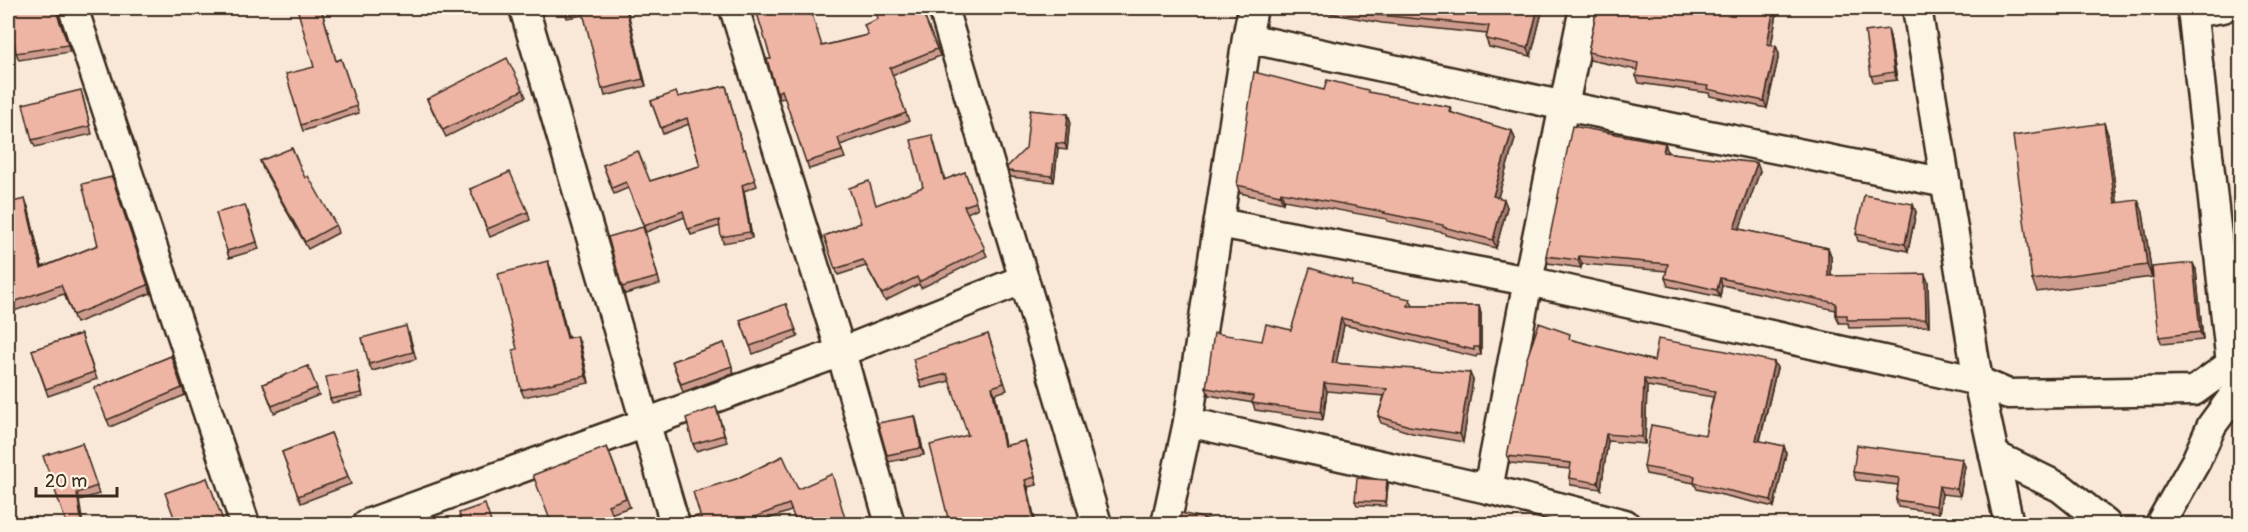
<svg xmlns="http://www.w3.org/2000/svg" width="2248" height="532" font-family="Pangolin,sans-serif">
  <rect width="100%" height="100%" fill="#f9e8d8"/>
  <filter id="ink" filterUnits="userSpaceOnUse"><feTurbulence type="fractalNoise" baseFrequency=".0167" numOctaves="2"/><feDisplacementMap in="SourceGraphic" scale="12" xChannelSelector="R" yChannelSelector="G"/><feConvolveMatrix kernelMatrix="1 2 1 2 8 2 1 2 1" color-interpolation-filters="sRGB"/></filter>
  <g filter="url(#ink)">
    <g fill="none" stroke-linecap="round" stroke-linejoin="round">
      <defs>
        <g id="street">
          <polyline points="73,8 245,524"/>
          <polyline points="524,8 675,524"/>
          <polyline points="734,8 841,352 890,524"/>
          <polyline points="943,8 1097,524"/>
          <polyline points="1917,8 1978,381 2009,524"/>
          <polyline points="2192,8 2231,364"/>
          <polyline points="2192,13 2223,8"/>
          <polyline points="1247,38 1565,106 1946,183"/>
          <polyline points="1219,223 1528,281 1978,381 2008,394 2194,391 2231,364 2240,397"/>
          <polyline points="1188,422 1488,489 1625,524"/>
          <polyline points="1994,455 2061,488 2106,524"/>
          <polyline points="1488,489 1528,281 1584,8"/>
          <polyline points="367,524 841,352 1024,279"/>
          <polyline points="1166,524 1188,422 1247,38 1253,8"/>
          <polyline points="2160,524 2196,461 2212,425 2240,387"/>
        </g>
      </defs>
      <use href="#street" stroke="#3b2a1e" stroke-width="33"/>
      <use href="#street" stroke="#fcf5e5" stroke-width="28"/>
    </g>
    <g fill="#cd9c8e" stroke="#3b2a1e" stroke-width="1.5">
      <polygon points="9,8 57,8 57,13 70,52 19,60 16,53"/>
      <polygon points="321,8 336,61 341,59 359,113 303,131 301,125 314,67"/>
      <polygon points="564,8 629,8 627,8 646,86 605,96 584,15 567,18"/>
      <polygon points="921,8 940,56 892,75 909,121 840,145 845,158 809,169 785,98 780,99 770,70 822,46 867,35 901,10"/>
      <polygon points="1302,8 1543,8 1531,56 1489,47 1486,39 1487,34 1382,23"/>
      <polygon points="1597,8 1778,8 1771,45 1776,46 1779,54 1767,108 1710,96 1709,93 1639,83 1636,76 1637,70 1590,60 1588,52"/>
      <polygon points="1890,37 1897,80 1874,83 1871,76"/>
      <polygon points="726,86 743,150 745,149 757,186 744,191 752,238 723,243 720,226 691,235 685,217 646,232 628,188 614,194 603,165 650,181 700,166 689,124 663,134 651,101 678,97"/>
      <polygon points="523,90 526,97 446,137 430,106 427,99"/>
      <polygon points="1324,90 1369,93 1450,107 1452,113 1512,131 1515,139 1498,197 1507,207 1496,248 1445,235 1445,233 1387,221 1387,219 1284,200 1283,203 1240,193 1237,185"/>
      <polygon points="83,97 92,134 35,147 32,140"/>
      <polygon points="1068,114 1070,120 1067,150 1058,149 1054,182 1011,177 1008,171"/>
      <polygon points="2104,123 2108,135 2117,202 2143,212 2152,277 2037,292 2032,280"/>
      <polygon points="932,135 945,180 965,172 978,208 967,213 987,256 921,288 919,284 885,301 866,266 838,275 824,236 861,223 923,187"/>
      <polygon points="1665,143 1667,150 1667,152 1760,171 1739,229 1828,248 1831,256 1831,276 1928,282 1929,326 1849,328 1848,323 1839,323 1836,315 1836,310 1722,285 1720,297 1668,286 1665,278 1667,271 1582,264 1581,268 1548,263 1546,256"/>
      <polygon points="260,161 305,178 336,225 338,233 308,249 263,169"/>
      <polygon points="112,177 151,293 76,323 64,294 8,313 8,203 28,207 42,267 98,245"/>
      <polygon points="470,189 528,212 530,220 490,237"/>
      <polygon points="248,212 259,249 229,258 227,251"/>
      <polygon points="1916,212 1908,251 1858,241 1856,234"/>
      <polygon points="646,234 660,284 625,294 622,287"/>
      <polygon points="551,269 568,338 580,343 589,383 524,397 521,390 517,349"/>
      <polygon points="2196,270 2203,340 2162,344 2159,337"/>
      <polygon points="1410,299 1413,306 1479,306 1481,314 1481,355 1477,355 1476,357 1344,325 1336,363 1473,380 1463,442 1412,433 1381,423 1378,416 1384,396 1327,391 1323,420 1255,410 1253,403 1209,395 1206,388 1262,341 1291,330"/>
      <polygon points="786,304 798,337 753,354 740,320"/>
      <polygon points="409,333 416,359 372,371 369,364"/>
      <polygon points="81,334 97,379 48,396 32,350"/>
      <polygon points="988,334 1007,390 995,394 1005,446 1025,441 1037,485 1028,487 948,518 968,435 950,381 922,388 919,381"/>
      <polygon points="1572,340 1654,361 1774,362 1777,368 1760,441 1784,446 1786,453 1774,507 1697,489 1694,483 1646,474 1644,467 1705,435 1713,397 1647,386 1645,444 1608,441 1601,489 1571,485 1569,478 1570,469 1510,463 1507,456"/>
      <polygon points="724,343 734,373 683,392 672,361"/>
      <polygon points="171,356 185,395 110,427 94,388"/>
      <polygon points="308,366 319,395 274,413 263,384"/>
      <polygon points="359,375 363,397 332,403 330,399"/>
      <polygon points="716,407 727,442 696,451 693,444"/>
      <polygon points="915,416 917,423 924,455 889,462 887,455"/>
      <polygon points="331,433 351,484 301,503 282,452"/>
      <polygon points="82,443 99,494 79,500 67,525"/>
      <polygon points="607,447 630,507 613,513 552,525"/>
      <polygon points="783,456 791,511 754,524 700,515 736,479"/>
      <polygon points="1965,466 1960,496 1942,494 1939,513 1898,507 1896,500 1898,485 1856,480 1853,472"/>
      <polygon points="207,478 224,525 177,525"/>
      <polygon points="1387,480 1388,484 1386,506 1357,505 1355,501"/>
    </g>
    <g fill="#a77f74" stroke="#3b2a1e" stroke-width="1.5">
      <polygon points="626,8 646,86 643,79"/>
      <polygon points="1538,8 1543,8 1531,56 1528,48"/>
      <polygon points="1774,8 1778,8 1770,52 1767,44"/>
      <polygon points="1888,29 1890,37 1897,80 1894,72"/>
      <polygon points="1776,46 1779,54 1767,108 1764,101"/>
      <polygon points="1068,114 1070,120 1067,150 1065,144"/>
      <polygon points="2104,123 2108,135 2119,215 2115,203"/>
      <polygon points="1512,131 1515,139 1496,204 1493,196"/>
      <polygon points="1056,143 1058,149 1054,182 1052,176"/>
      <polygon points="1665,143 1667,150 1666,159 1663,152"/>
      <polygon points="1757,163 1760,171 1737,236 1734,228"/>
      <polygon points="742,185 744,191 752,238 750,232"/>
      <polygon points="1281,192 1284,200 1283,203 1280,195"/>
      <polygon points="25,199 28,207 44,276 41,268"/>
      <polygon points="1504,199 1507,207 1496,248 1493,240"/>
      <polygon points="2138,200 2143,212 2152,277 2147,265"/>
      <polygon points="1913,204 1916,212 1908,251 1905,244"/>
      <polygon points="1828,248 1831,256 1831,283 1828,276"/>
      <polygon points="1579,256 1582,264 1581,268 1578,260"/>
      <polygon points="548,261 551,269 570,345 567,338"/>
      <polygon points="2193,263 2196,270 2203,340 2200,332"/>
      <polygon points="1925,274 1928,282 1929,326 1926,319"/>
      <polygon points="1720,278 1722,285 1720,297 1717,290"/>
      <polygon points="1479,306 1481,314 1481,355 1479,347"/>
      <polygon points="1341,318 1344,325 1335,370 1332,363"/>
      <polygon points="577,336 580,343 589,383 586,376"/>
      <polygon points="1774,362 1777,368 1758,447 1756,440"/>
      <polygon points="1470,373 1473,380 1463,442 1460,434"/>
      <polygon points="1644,379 1647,386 1645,444 1642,437"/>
      <polygon points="1324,383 1327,391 1323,420 1321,412"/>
      <polygon points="992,387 995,394 1006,453 1004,446"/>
      <polygon points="915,416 917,423 924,455 921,448"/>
      <polygon points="1606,434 1608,441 1601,489 1598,483"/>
      <polygon points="1025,441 1028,448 1037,485 1035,477"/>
      <polygon points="1784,446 1786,453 1774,507 1771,500"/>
      <polygon points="1962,459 1965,466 1960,496 1957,489"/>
      <polygon points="1025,480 1028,487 1036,525 1035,525"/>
      <polygon points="1387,480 1388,484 1386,506 1385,502"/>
      <polygon points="1939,486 1942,494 1939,513 1936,506"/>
      <polygon points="77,493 79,500 83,525 82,525"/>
    </g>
    <g fill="#eeb5a5" stroke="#3b2a1e" stroke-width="1.5">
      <polygon points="9,8 55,8 68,45 16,53"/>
      <polygon points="297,8 321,8 336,61 341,59 357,106 301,125 286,74 314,67"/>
      <polygon points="564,8 626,8 643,79 602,89 582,8 564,11"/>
      <polygon points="765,8 810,8 822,46 868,35 864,25 878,19 875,8 900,8 900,10 907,8 921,8 937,49 890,68 906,113 838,138 842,151 806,162 782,90 777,92 770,70 767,59 771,59 756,10"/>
      <polygon points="1339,8 1538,8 1528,48 1486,39 1489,26 1379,15"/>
      <polygon points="1597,8 1774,8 1767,44 1776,46 1764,101 1707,89 1708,86 1636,76 1638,63 1588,52"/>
      <polygon points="1888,29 1894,72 1871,76 1865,32"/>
      <polygon points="507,58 523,90 443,130 427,99"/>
      <polygon points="1254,72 1324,90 1327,80 1368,90 1368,92 1450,107 1449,112 1512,131 1493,196 1504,199 1493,240 1443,227 1443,225 1384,213 1385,212 1281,192 1280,195 1237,185"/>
      <polygon points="726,86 743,150 745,149 755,180 742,185 750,232 721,237 719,220 688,229 683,211 644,226 626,182 612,188 603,165 638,151 650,181 700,166 687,118 661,128 651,101 676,92 678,97"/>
      <polygon points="81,90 90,126 32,140 23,104"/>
      <polygon points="1030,110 1068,114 1065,144 1056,143 1052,176 1008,171 1007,167 1026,148"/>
      <polygon points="2104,123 2115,203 2138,200 2147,265 2032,280 2013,136"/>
      <polygon points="1572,126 1665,143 1663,152 1757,163 1734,228 1828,248 1828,276 1925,274 1926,319 1847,320 1847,315 1836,315 1836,303 1720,278 1717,290 1665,278 1668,264 1579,256 1578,260 1546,256"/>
      <polygon points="932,135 944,180 965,172 976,202 964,206 985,249 919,282 917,277 882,294 863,260 835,269 824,236 861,223 849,188 869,181 876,205 923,187 911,140"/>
      <polygon points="292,148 305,178 308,176 336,225 305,242 260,161"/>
      <polygon points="510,172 528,212 487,229 470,189"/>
      <polygon points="112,177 148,285 73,315 61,285 8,304 8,203 25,199 41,268 98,245 82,184"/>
      <polygon points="1864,195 1913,204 1905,244 1856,234"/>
      <polygon points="245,205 257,242 227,251 216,213"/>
      <polygon points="643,227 658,277 622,287 608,237"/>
      <polygon points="548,261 567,338 577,336 586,376 521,390 513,350 517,349 498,274"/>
      <polygon points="2193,263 2200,332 2159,337 2152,267"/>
      <polygon points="1310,268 1352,281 1351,285 1410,299 1408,306 1479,306 1479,347 1474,347 1474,350 1341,318 1332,363 1470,373 1460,434 1409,426 1378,416 1387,389 1324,383 1321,412 1252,403 1253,396 1206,388 1214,333 1262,341 1266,324 1291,330"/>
      <polygon points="786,304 796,330 750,346 740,320"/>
      <polygon points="1539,323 1570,334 1569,339 1654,361 1658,339 1726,351 1774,362 1756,440 1784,446 1771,500 1694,483 1695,476 1644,467 1651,425 1705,435 1715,391 1644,379 1642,437 1606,434 1598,483 1569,478 1571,463 1507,456 1526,361"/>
      <polygon points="406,326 413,352 369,364 362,338"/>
      <polygon points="81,334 94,372 46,389 32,350"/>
      <polygon points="988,334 1004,383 992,387 1004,446 1025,441 1035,477 1025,480 1035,525 919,525 948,518 930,445 968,435 947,374 919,381 913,359"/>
      <polygon points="724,343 732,366 681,384 672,361"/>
      <polygon points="171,356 182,388 107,420 94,388"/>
      <polygon points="308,366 317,388 272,406 263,384"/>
      <polygon points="357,371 362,393 330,399 326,377"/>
      <polygon points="716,407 724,435 693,444 686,418"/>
      <polygon points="915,416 921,448 887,455 878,423"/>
      <polygon points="331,433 348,477 298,496 282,452"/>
      <polygon points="82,443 97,486 77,493 82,525 67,525 43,456"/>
      <polygon points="1857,445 1962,459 1957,489 1939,486 1936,506 1896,500 1899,478 1853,472"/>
      <polygon points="607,447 626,498 608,505 618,525 552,525 533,475"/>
      <polygon points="783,456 798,489 832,474 847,525 797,525 789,504 752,518 754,525 694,525 692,518 700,515 693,492 736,479"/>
      <polygon points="207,478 223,520 211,525 177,525 165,493"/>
      <polygon points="1357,478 1387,480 1385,502 1355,501"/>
      <polygon points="485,504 492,525 462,525 459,513"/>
      <polygon points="1181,513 1231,525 1179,525"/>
    </g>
  </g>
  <rect width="2248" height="532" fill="none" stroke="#fcf5e5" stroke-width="30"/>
  <rect x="15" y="15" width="2218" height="502" fill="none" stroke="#3b2a1e" stroke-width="2" filter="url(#ink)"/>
  <path d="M36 487v9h81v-9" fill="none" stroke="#3b2a1e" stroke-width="3"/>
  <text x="45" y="487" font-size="18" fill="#3b2a1e" stroke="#fcf5e5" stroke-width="4.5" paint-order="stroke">20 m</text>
</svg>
